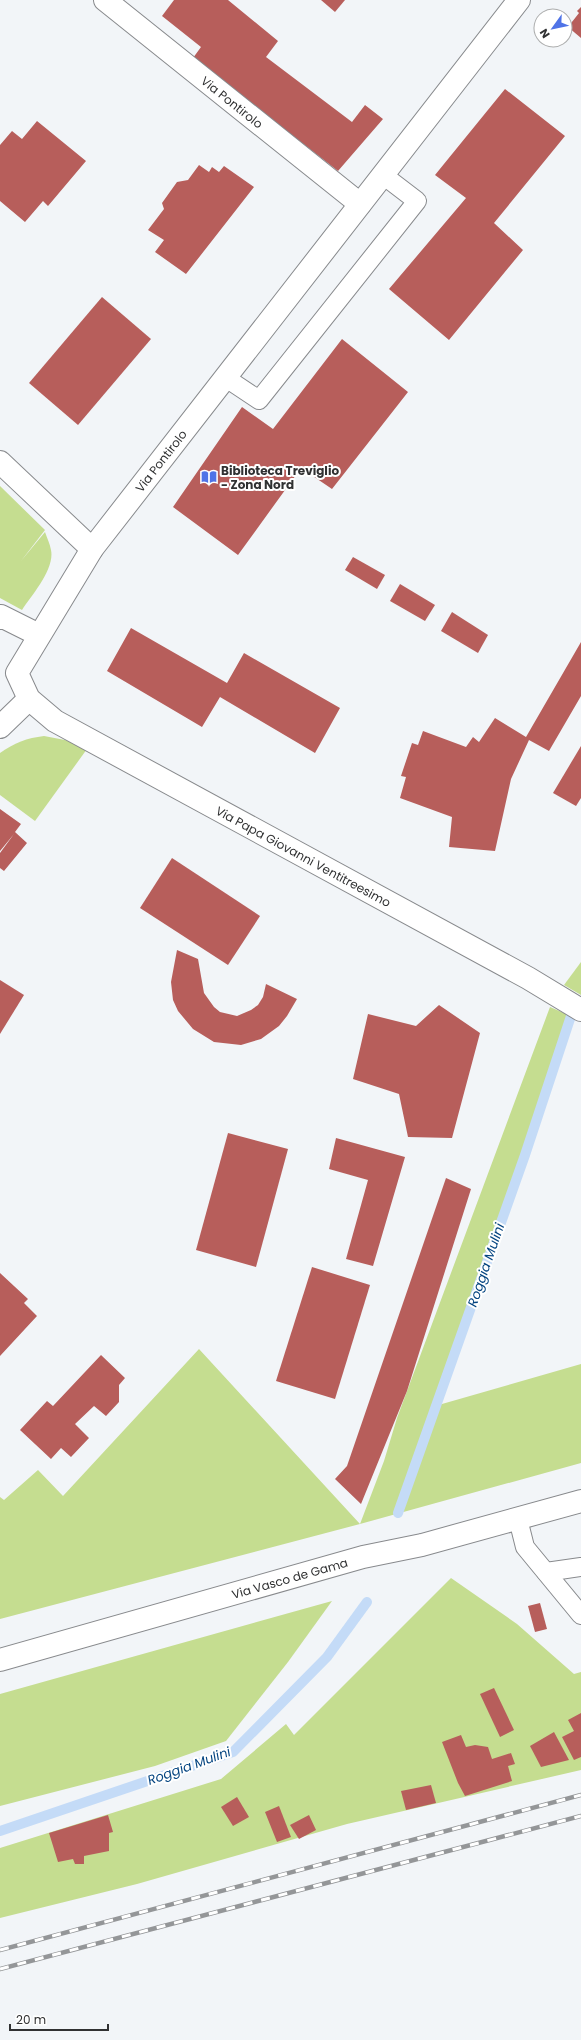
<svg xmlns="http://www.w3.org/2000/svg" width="581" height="2040" font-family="Poppins,sans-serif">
  <rect width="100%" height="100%" fill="#f2f5f8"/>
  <g fill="#c5dd90">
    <path d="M0 486 45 530 21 561 45 532C47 538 50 544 51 550 55 569 32 595 22 610L0 598Z"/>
    <path d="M44 736 65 740 87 749 35 821 0 795V753C14 743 27 738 44 736Z"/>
    <polygon points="581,962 581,995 564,985"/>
    <polygon points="550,1007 571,1016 522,1162 435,1406 581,1364 581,1463 360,1524 0,1619 0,1497 4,1500 38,1470 63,1496 199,1349 360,1524 384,1461 397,1418"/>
    <polygon points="451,1578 517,1624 574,1674 581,1672 581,1770 347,1824 137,1884 0,1918 0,1848 221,1779 286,1724 294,1735"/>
    <polygon points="332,1601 288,1662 226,1741 155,1766 0,1806 0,1694"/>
  </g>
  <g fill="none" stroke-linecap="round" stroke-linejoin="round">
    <g stroke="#c4dbf7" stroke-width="10">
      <polyline points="398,1513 525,1155 571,1016"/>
      <polyline points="0,1831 233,1752 327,1657 367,1602"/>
    </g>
  </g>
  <g fill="#b75e5b">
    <polygon points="174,0 228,0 278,41 266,57 352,122 365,105 383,119 338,171 193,58 201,47 162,16"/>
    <polygon points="321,0 345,0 335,12"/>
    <polygon points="581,7 581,38 568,27 579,13 577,11"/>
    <polygon points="505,89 565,136 494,223 523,250 449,340 389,289 466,198 435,175"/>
    <polygon points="37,121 86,161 48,206 43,201 25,222 0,201 0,145 12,131 22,139"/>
    <polygon points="199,165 209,172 212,167 219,172 224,166 254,187 186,274 155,252 164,240 148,230 164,209 162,203 177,182 188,180"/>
    <polygon points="102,297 151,339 78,425 29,383"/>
    <polygon points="342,339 408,392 332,489 301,468 238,555 173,507 242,407 273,429"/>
    <polygon points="353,557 385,575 377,589 345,570"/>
    <polygon points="400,584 435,605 425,621 390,601"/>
    <polygon points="452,612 488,635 478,653 441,631"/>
    <polygon points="131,628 227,683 244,653 340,708 315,753 220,697 202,727 107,671"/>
    <polygon points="581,642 581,696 549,751 529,740 511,779 495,851 449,847 452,817 400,798 406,777 401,776 412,743 418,745 423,731 466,747 473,737 479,742 495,718 526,737"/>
    <polygon points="581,746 581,798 576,806 553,793"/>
    <polygon points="0,809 21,824 15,832 27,843 4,871 0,868 0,853 14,834 0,851"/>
    <polygon points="172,858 260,916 228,965 140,908"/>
    <polygon points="177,950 198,959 204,993 214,1007 220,1012 237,1016 251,1010 258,1005 263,997 266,984 297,999 287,1016 279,1026 261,1039 241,1045 214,1042 193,1029 178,1011 173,1000 171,982"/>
    <polygon points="0,980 24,995 0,1034"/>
    <polygon points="439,1005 480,1033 452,1138 408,1137 399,1094 353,1079 368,1014 416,1026"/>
    <polygon points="228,1133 288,1149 256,1267 196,1250"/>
    <polygon points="336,1138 405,1157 373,1266 346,1259 368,1180 329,1169"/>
    <polygon points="446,1178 471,1189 407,1391 361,1504 335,1479 347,1466"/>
    <polygon points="312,1267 370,1285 335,1399 276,1381"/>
    <polygon points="0,1273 28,1299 24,1303 37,1316 0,1356"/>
    <polygon points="101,1355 125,1378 119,1385 119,1402 106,1416 94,1406 75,1424 89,1438 71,1457 61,1448 51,1459 20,1430 47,1401 53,1406"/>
    <polygon points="540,1603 547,1629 535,1632 528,1606"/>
    <polygon points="494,1688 514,1730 500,1737 480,1694"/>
    <polygon points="581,1713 581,1757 574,1760 562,1737 574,1731 568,1720"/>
    <polygon points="554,1732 569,1760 541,1767 530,1746"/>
    <polygon points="461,1735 466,1747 475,1745 488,1747 492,1759 511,1753 515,1764 508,1766 512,1781 465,1796 458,1783 442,1742"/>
    <polygon points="431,1785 436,1803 406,1810 401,1791"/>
    <polygon points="237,1797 249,1817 233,1826 221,1807"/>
    <polygon points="279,1806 291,1837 277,1842 265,1812"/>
    <polygon points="108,1815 113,1832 109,1833 109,1851 84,1856 84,1864 75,1864 73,1859 58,1862 49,1833"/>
    <polygon points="309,1815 316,1830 299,1839 290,1825"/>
  </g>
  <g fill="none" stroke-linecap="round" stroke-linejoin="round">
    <defs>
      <g id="service">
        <polyline points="226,378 259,400 417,201 383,175"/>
        <polyline points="518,1519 525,1547 581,1615"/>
        <polyline points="546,1572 581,1567"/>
      </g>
      <g id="minor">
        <path id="s1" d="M105 0 360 204"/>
        <path id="s2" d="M519 0 92 549 17 673 29 699 55 721 528 978 581 1010"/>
        <polyline points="0,462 92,549"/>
        <polyline points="0,618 1,616 39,635"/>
        <polyline points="0,727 29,699"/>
      </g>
      <g id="tertiary">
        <path id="s3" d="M0 1660 363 1557 422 1545 581 1501"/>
      </g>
    </defs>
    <use href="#service" stroke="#888a8d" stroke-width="20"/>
    <use href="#minor" stroke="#888a8d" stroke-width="24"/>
    <use href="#tertiary" stroke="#888a8d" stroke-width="24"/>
    <use href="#service" stroke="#fff" stroke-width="18"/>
    <use href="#minor" stroke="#fff" stroke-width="22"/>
    <use href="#tertiary" stroke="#fff" stroke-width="22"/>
    <defs>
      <g id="rail">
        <polyline points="0,1950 581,1795"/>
        <polyline points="0,1969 581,1816"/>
      </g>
    </defs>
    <use href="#rail" stroke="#949698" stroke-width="4.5"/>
    <use href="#rail" stroke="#fff" stroke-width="3" stroke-dasharray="9" stroke-linecap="butt"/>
  </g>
  <defs>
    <symbol id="library-bare" viewBox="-9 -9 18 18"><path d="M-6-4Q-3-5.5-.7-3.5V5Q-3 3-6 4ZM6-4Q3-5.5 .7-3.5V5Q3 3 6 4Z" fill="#4f73e7" stroke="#fff" stroke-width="2.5" paint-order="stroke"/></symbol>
  </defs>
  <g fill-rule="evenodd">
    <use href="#library-bare" x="198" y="466" width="22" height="22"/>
  </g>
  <g text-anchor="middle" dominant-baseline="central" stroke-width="4" stroke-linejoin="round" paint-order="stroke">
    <g font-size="12" fill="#303132" stroke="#fff">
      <text stroke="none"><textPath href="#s1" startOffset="163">Via Pontirolo</textPath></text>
      <text transform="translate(161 461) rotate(-52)">Via Pontirolo</text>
      <text stroke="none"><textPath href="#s2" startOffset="1186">Via Papa Giovanni Ventitreesimo</textPath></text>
      <text stroke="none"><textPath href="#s3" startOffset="301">Via Vasco de Gama</textPath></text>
    </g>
    <g font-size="12" font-weight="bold" fill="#303132" stroke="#fff" text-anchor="start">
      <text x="221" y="470">Biblioteca Treviglio<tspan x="221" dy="14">- Zona Nord</tspan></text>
    </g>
    <g font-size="13" font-style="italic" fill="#054581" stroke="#fff">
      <text transform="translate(486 1265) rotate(-71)">Roggia Mulini</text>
      <text transform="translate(189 1766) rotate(-20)">Roggia Mulini</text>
    </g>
  </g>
  <g transform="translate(553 28) rotate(237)"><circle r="19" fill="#ffffff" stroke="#acadad"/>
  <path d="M0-3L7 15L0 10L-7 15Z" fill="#4f73e7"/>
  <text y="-6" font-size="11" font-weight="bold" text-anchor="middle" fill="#303132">N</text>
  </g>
  <path d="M10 2024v6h98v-6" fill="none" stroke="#303132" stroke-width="2"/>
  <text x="16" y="2024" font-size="12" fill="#303132" stroke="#ffffff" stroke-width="3" paint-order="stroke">20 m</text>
</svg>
